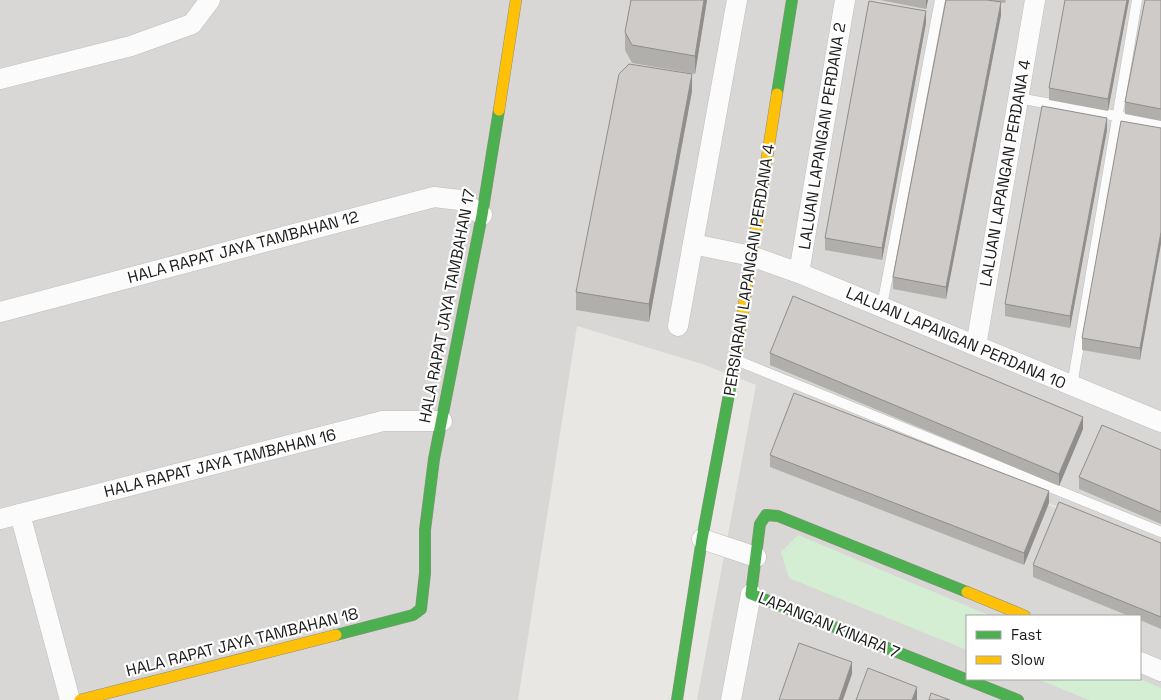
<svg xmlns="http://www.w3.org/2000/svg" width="1161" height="700" font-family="'Space Grotesk',sans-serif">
  <rect width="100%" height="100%" fill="#e9e7e3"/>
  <path fill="#d8d7d5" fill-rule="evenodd" d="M0 0H1161V548L811 408 1161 551V700H697L756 385 702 364 577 326 518 700H0ZM967 616H1140V679H967Z"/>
  <g fill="#d3eed2">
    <polygon points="798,535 991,616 967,616 967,650 789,578 781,552"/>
    <polygon points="1037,679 1140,679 1161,688 1161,700 1089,700"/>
  </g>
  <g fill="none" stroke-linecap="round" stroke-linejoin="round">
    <defs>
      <g id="lane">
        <polyline points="1018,98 1161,124"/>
        <polyline points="882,306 940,0"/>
        <polyline points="736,360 1161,532"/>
        <polyline points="1072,386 1137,0"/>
      </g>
      <g id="street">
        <polyline points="0,79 131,46 192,24 210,0"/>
        <polyline points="693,244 751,256 799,273 1161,422"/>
        <polyline points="799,273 845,0"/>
        <polyline points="0,312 434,197 460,200 482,215"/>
        <polyline points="678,326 737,0"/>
        <polyline points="976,346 1035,0"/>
        <polyline points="20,514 70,700"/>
        <polyline points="0,519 383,421 442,421"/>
        <polyline points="702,539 756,557"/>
        <polyline points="1140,662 1161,671"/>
        <polyline points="731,700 751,594"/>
      </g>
      <g id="fast">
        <polyline points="777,94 792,0"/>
        <polyline points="967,592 778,516 766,515 760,524 751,594 1018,700"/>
        <polyline points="336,635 413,615 421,609 425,573 425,530 434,459 482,215 499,110"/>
        <polyline points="677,700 702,539 735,362"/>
      </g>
      <g id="slow">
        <polyline points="499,110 516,0"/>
        <polyline points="735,362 777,94"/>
        <polyline points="967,592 1025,616"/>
        <polyline points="80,700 336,635"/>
      </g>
    </defs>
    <use href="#lane" stroke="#c0bfbe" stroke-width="11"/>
    <use href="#street" stroke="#c0bfbe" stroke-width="21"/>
    <use href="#fast" stroke="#8f907e" stroke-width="12"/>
    <use href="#slow" stroke="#8f907e" stroke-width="12"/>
    <use href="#lane" stroke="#fcfbfb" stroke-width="10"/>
    <use href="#street" stroke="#fcfbfb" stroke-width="20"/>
    <use href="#fast" stroke="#4caf50" stroke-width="11"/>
    <use href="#slow" stroke="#ffc107" stroke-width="11"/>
  </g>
  <g fill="#b1afac">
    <polygon points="631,0 707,0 695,74 632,63 625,50 625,32"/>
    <polygon points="880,0 928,0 926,9"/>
    <polygon points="946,0 1006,0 1005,3 992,1 1001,15 946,299 893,289 893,277"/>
    <polygon points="1129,0 1108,111 1049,100 1049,88"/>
    <polygon points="1161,0 1161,121 1125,114 1125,102"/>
    <polygon points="926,23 882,260 825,250 825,238"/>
    <polygon points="692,91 649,322 576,310 576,292"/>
    <polygon points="1161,128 1140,360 1082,350 1082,338"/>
    <polygon points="1107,130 1070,328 1005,316 1005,304"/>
    <polygon points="770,353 1083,429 1059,486 770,365"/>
    <polygon points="1161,450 1161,524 1079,489 1079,477"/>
    <polygon points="770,455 1049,503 1024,565 770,467"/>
    <polygon points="1161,543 1161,629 1140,620 1140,616 1129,616 1033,577 1033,565"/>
  </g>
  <g fill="#908e8c">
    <polygon points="704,0 707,0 695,74 695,56"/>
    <polygon points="926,0 928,0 926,9"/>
    <polygon points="1127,0 1129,0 1108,111 1108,99"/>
    <polygon points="1001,2 1001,15 946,299 946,287"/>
    <polygon points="926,11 926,23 882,260 882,248"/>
    <polygon points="692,74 692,91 649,322 649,304"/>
    <polygon points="1107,118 1107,130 1070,328 1070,316"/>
    <polygon points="1161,232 1161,244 1140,360 1140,348"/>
    <polygon points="1083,417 1083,429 1059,486 1059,474"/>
    <polygon points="1049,491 1049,503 1024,565 1024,553"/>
    <polygon points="852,662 852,674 843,700 839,700"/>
    <polygon points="917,687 917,700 912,700"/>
  </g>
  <g fill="#cecbc8" stroke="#908e8c">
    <polygon points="631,0 704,0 695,56 632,45 625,32"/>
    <polygon points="946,0 987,0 1001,2 946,287 893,277"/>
    <polygon points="1065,0 1127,0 1108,99 1049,88"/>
    <polygon points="1145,0 1161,0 1161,109 1125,102"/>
    <polygon points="869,1 926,11 882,248 825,238"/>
    <polygon points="629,64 692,74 649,304 576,292 619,74"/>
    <polygon points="1042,106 1107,118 1070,316 1005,304"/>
    <polygon points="1121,121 1161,128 1161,232 1140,348 1082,338"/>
    <polygon points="793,296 1083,417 1059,474 770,353"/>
    <polygon points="794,393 1049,491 1024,553 770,455"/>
    <polygon points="1102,425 1161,450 1161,512 1079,477"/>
    <polygon points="1059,502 1161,543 1161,617 1033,565"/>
    <polygon points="799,643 852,662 839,700 779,700"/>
    <polygon points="868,668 917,687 912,700 856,700"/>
    <polygon points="931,693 950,700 929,700"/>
  </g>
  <g text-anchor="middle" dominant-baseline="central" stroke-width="4.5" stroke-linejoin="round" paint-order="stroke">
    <g font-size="16" fill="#1b1b1b" stroke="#fff">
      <text transform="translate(822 136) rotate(-81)">LALUAN LAPANGAN PERDANA 2</text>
      <text transform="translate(1005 173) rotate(-80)">LALUAN LAPANGAN PERDANA 4</text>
      <text transform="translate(243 247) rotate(-15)">HALA RAPAT JAYA TAMBAHAN 12</text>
      <text transform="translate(749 270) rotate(-81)">PERSIARAN LAPANGAN PERDANA 4</text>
      <text transform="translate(447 306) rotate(-79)">HALA RAPAT JAYA TAMBAHAN 17</text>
      <text transform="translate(956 338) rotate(23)">LALUAN LAPANGAN PERDANA 10</text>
      <text transform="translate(220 463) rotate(-14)">HALA RAPAT JAYA TAMBAHAN 16</text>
      <text transform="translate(829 625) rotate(22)">LAPANGAN KINARA 7</text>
      <text transform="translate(242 642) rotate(-14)">HALA RAPAT JAYA TAMBAHAN 18</text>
    </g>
  </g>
  <rect x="966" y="615" width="175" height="65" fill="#ffffff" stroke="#a4a4a4"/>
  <rect x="976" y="631" width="25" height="8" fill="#4caf50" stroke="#a4a4a4"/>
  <text x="1011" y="640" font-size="15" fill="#1b1b1b">Fast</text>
  <rect x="976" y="656" width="25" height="8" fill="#ffc107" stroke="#a4a4a4"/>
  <text x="1011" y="665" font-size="15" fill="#1b1b1b">Slow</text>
</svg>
